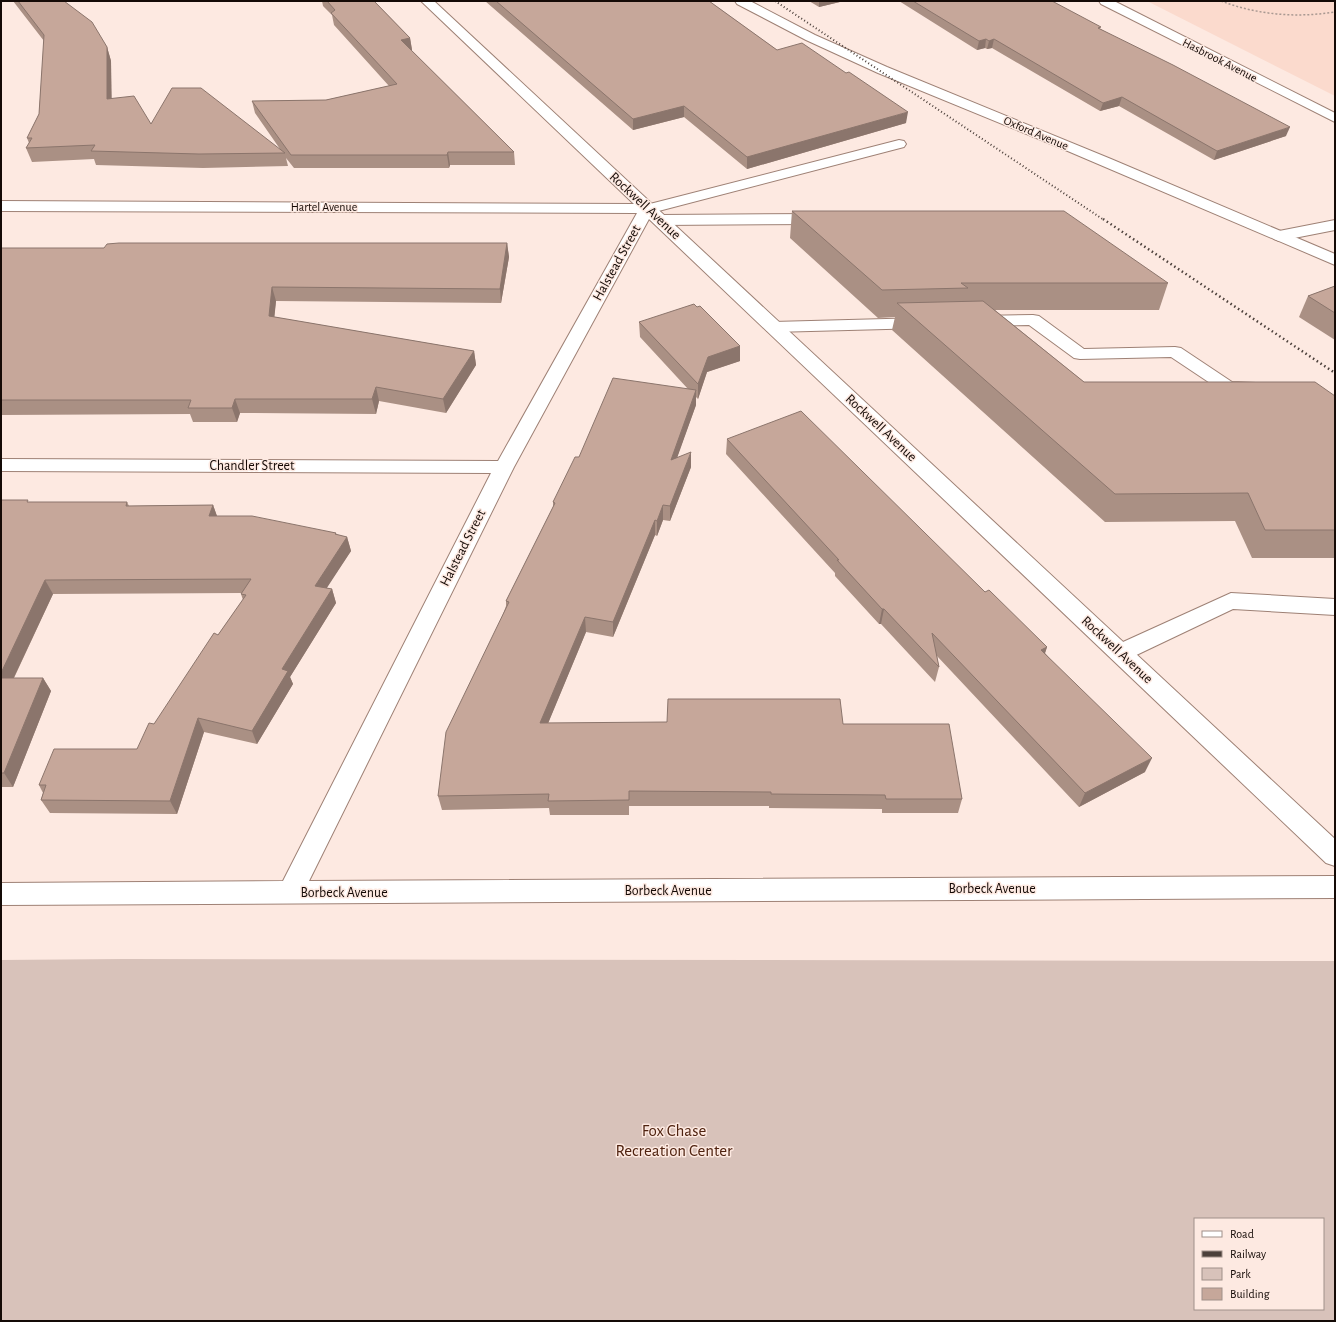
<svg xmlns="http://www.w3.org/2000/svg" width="1336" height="1322" font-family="'Alegreya Sans',sans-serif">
  <rect width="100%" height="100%" fill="#fde9e1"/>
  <polygon fill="#fbdacd" points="1147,1 1335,1 1335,96"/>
  <path fill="#d8c2ba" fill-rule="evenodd" d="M124 959 1335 961V1321H1V960ZM1195 1219H1323V1309H1195Z"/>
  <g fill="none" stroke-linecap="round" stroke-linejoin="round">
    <defs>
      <g id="lane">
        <polygon points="899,140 904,141 906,144 904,147 647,214 642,212 639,209 642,206"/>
        <polygon points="822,214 827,216 830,219 827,222 822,224 661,225 656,223 653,220 656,217 661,215"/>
        <path d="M1033 315 1039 316 1084 349 1175 347 1181 348 1232 382 1256 383 1259 387 1256 391C1246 394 1232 394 1222 391L1171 357 1080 359 1074 358 1029 325 978 326 972 325 970 321 972 317 978 316Z"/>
        <polygon points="924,318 930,319 932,323 930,327 924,328 773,332 767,331 765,327 767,323 773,322"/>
        <polygon points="1231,593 1335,599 1335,615 1233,609 1128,659 1120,661 1112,659 1109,653 1112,647"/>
      </g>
      <g id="street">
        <polygon points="421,1 434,1 1335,839 1335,866 1326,863 649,219 514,467 309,881 1335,876 1335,898 1,905 1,883 283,881 491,473 1,471 1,459 498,461 637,213 1,211 1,201 634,204"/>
        <polygon points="1335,220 1335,230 1279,241 1274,239 1271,236 1274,233 1279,231"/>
      </g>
      <polygon id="secondary" points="1099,1 1114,1 1335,113 1335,122 1101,4"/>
      <polygon id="primary" points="735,1 750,1 815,35 887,67 1111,159 1335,254 1335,265 1063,149 878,73 806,40 737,4"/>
    </defs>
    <use href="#lane" stroke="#9e8175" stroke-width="2"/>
    <use href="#street" stroke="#9e8175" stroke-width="2"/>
    <use href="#secondary" stroke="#9e8175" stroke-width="2"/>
    <use href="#primary" stroke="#9e8175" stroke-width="2"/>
    <path stroke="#a89891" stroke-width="1.5" stroke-dasharray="2 2" stroke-linecap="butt" d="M1221 1C1258 15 1296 18 1335 12"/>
    <use href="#lane" fill="#fff" fill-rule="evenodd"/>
    <use href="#street" fill="#fff" fill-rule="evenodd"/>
    <use href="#secondary" fill="#fff" fill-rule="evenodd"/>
    <use href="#primary" fill="#fff" fill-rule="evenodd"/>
    <polyline stroke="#4c403b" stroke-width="2" stroke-dasharray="1 2.5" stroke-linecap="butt" points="775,1 1104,220"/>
    <polyline stroke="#4c403b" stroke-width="2.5" stroke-dasharray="1.5 3" stroke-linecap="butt" points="1103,219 1335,373"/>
  </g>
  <g fill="#aa9084">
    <polygon points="13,1 64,1 107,47 111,61 111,98 151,124 280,149 255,113 252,101 326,100 389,86 334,25 332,15 323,6 322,1 374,1 410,38 412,50 411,50 514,152 515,165 450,165 449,168 294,168 286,158 288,166 203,168 96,165 94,159 32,162 26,148 29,143 27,138 39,114 44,41"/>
    <polygon points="485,1 709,1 777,50 906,123 747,169 684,117 633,130"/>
    <polygon points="809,1 844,1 819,7"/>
    <polygon points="899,1 1052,1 1286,136 1214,160 1119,106 1100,111 992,48 987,49 985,48 977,50"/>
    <polygon points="792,211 1168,283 1159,310 995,310 1084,382 1335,396 1335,558 1252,558 1235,521 1105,522 892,330 895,317 878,318 790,238"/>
    <polygon points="507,243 509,257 501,303 276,301 274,317 474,351 476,365 446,413 379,401 376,414 240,413 237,422 193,422 190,414 1,415 1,248 104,248"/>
    <polygon points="1335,286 1335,340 1299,317 1308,296"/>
    <polygon points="639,322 740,346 740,361 707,372 698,399 696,397 696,405 677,457 691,467 670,521 663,520 657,536 655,535 613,637 586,632 548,723 843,724 962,799 958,813 882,813 882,809 769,808 769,806 629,806 629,815 550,815 549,808 442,810 438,796 506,606 506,601 553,507 553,502 579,457 688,389 640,337"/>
    <polygon points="727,439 985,592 1047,647 1045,653 1145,772 1079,807 937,656 939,667 935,682 881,624 879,624 835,576 835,573 726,454"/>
    <polygon points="1,500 29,502 127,502 129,506 213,505 217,516 336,533 337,535 347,537 351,551 326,588 332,589 336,603 290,677 293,684 257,744 204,732 177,814 50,813 41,800 43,793 39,785 137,749 154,724 218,635 243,600 241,594 241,593 53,594 14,678 43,678 51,691 13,787 1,787"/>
  </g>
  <g fill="#8b756c">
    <polygon points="819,1 844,1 819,7"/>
    <polygon points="410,38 412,50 403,52 401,40"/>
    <polygon points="986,39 985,48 977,50 979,41"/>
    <polygon points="994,39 992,48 987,49 989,41"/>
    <polygon points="107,47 111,61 112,112 107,99"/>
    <polygon points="1122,97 1119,106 1100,111 1103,103"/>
    <polygon points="684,106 684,117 633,130 633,119"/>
    <polygon points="908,112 906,123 747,169 747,157"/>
    <polygon points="1290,127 1286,136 1214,160 1217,151"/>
    <polygon points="448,152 450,165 449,168 447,155"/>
    <polygon points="507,243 509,257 501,303 500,289"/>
    <polygon points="272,287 276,301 273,331 269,316"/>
    <polygon points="740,346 740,361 707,372 698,399 698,384 708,357"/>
    <polygon points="474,351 476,365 446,413 443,399"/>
    <polygon points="376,387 379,401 376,414 372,399"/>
    <polygon points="696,390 696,405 671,475 671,460"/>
    <polygon points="235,399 240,413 237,422 232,408"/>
    <polygon points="691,452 691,467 670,521 670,506"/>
    <polygon points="213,505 218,519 209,516"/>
    <polygon points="663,505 663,520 657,536 657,521"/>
    <polygon points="655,520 655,535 613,637 613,622"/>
    <polygon points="347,537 351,551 319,600 315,586"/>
    <polygon points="45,580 53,594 7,692 1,682 1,673"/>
    <polygon points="332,589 336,603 290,677 293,684 257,744 252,731 282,669"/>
    <polygon points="882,609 884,609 881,624 879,624"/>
    <polygon points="585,617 586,632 542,738 540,723"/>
    <polygon points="1047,647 1042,662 1041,650"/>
    <polygon points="43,678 51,691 13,787 4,773"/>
    <polygon points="198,718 204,732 177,814 170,801"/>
    <polygon points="1152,758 1145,772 1079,807 1085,793"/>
  </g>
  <g fill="#c6a79a" stroke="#8b756c">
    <polygon points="18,1 64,1 92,22 107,47 107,99 134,96 151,124 172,88 201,88 285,153 199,154 91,151 95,145 26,148 32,138 27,138 39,114 44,35"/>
    <polygon points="327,1 374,1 410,38 401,40 514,152 448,152 447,155 291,155 252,101 326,100 397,84 331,13 335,10"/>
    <polygon points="496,1 709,1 777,50 802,43 846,73 849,72 908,112 747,157 684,106 633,119"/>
    <polygon points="913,1 1052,1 1101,27 1098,28 1173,65 1290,127 1217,151 1122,97 1103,103 994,39 989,41 986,39 979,41"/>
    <polygon points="792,211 1064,211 1168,283 961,283 968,288 882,290"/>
    <polygon points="119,243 507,243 500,289 272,287 269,316 474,351 443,399 376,387 372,399 235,399 232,408 188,408 191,400 1,400 1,248 104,248 107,244"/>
    <polygon points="1335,286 1335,313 1308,296"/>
    <polygon points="983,301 1084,382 1315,382 1335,396 1335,530 1265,530 1248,493 1115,494 897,303"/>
    <polygon points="694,304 697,307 700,306 740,346 708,357 698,384 639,322"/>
    <polygon points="613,378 696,390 671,460 691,452 670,506 663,505 657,521 655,520 613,622 585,617 540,723 667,722 668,699 840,699 843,724 949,724 962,799 886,799 885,795 771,794 771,792 629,791 629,800 548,801 549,794 438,796 446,732 509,602 506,601 555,503 553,502 575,457 579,457"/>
    <polygon points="801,411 985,592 989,590 1047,647 1041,650 1152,758 1085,793 932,633 939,667 884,609 882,609 837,560 839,560 727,439"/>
    <polygon points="1,500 28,500 27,502 127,502 126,506 213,505 209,516 252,516 336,533 335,534 347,537 315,586 332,589 282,669 288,671 252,731 198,718 170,801 41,800 46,785 39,785 54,749 137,749 149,723 154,724 214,633 218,635 246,595 241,594 251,579 45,580 1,673"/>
    <polygon points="1,678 43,678 4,773 1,773"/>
  </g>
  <g text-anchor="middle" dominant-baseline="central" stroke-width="3" stroke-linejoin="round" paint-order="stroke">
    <g font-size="12" fill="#140a06" stroke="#fde9e1">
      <text transform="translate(1220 60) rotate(27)">Hasbrook Avenue</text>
      <text transform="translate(1036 133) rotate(23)">Oxford Avenue</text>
      <text x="324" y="207">Hartel Avenue</text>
    </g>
    <g font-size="14" fill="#140a06" stroke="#fde9e1">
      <text transform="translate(645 206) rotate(43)">Rockwell Avenue</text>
      <text transform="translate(617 263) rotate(-61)">Halstead Street</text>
      <text transform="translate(881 428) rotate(43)">Rockwell Avenue</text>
      <text x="252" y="466">Chandler Street</text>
      <text transform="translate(463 548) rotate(-63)">Halstead Street</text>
      <text transform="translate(1117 650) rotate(43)">Rockwell Avenue</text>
      <text x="992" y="889">Borbeck Avenue</text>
      <text x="668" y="891">Borbeck Avenue</text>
      <text x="344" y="893">Borbeck Avenue</text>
    </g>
    <g font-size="17" fill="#4f220f" stroke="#fde9e1">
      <text x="674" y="1130">Fox Chase<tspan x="674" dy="20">Recreation Center</tspan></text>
    </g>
  </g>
  <rect width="1336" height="1322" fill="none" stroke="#140a06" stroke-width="4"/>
  <rect x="1194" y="1218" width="130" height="92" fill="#fde9e1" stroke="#a09089"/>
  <rect x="1202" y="1231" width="20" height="6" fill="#ffffff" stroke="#a09089"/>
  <text x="1230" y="1238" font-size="12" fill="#140a06">Road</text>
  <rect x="1202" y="1251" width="20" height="6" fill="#4c403b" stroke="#a09089"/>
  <text x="1230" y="1258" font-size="12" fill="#140a06">Railway</text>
  <rect x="1202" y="1268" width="20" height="12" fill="#d8c2ba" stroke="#a09089"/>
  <text x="1230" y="1278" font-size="12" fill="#140a06">Park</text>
  <rect x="1202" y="1288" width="20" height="12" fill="#c6a79a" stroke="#a09089"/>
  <text x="1230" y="1298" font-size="12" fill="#140a06">Building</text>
</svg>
